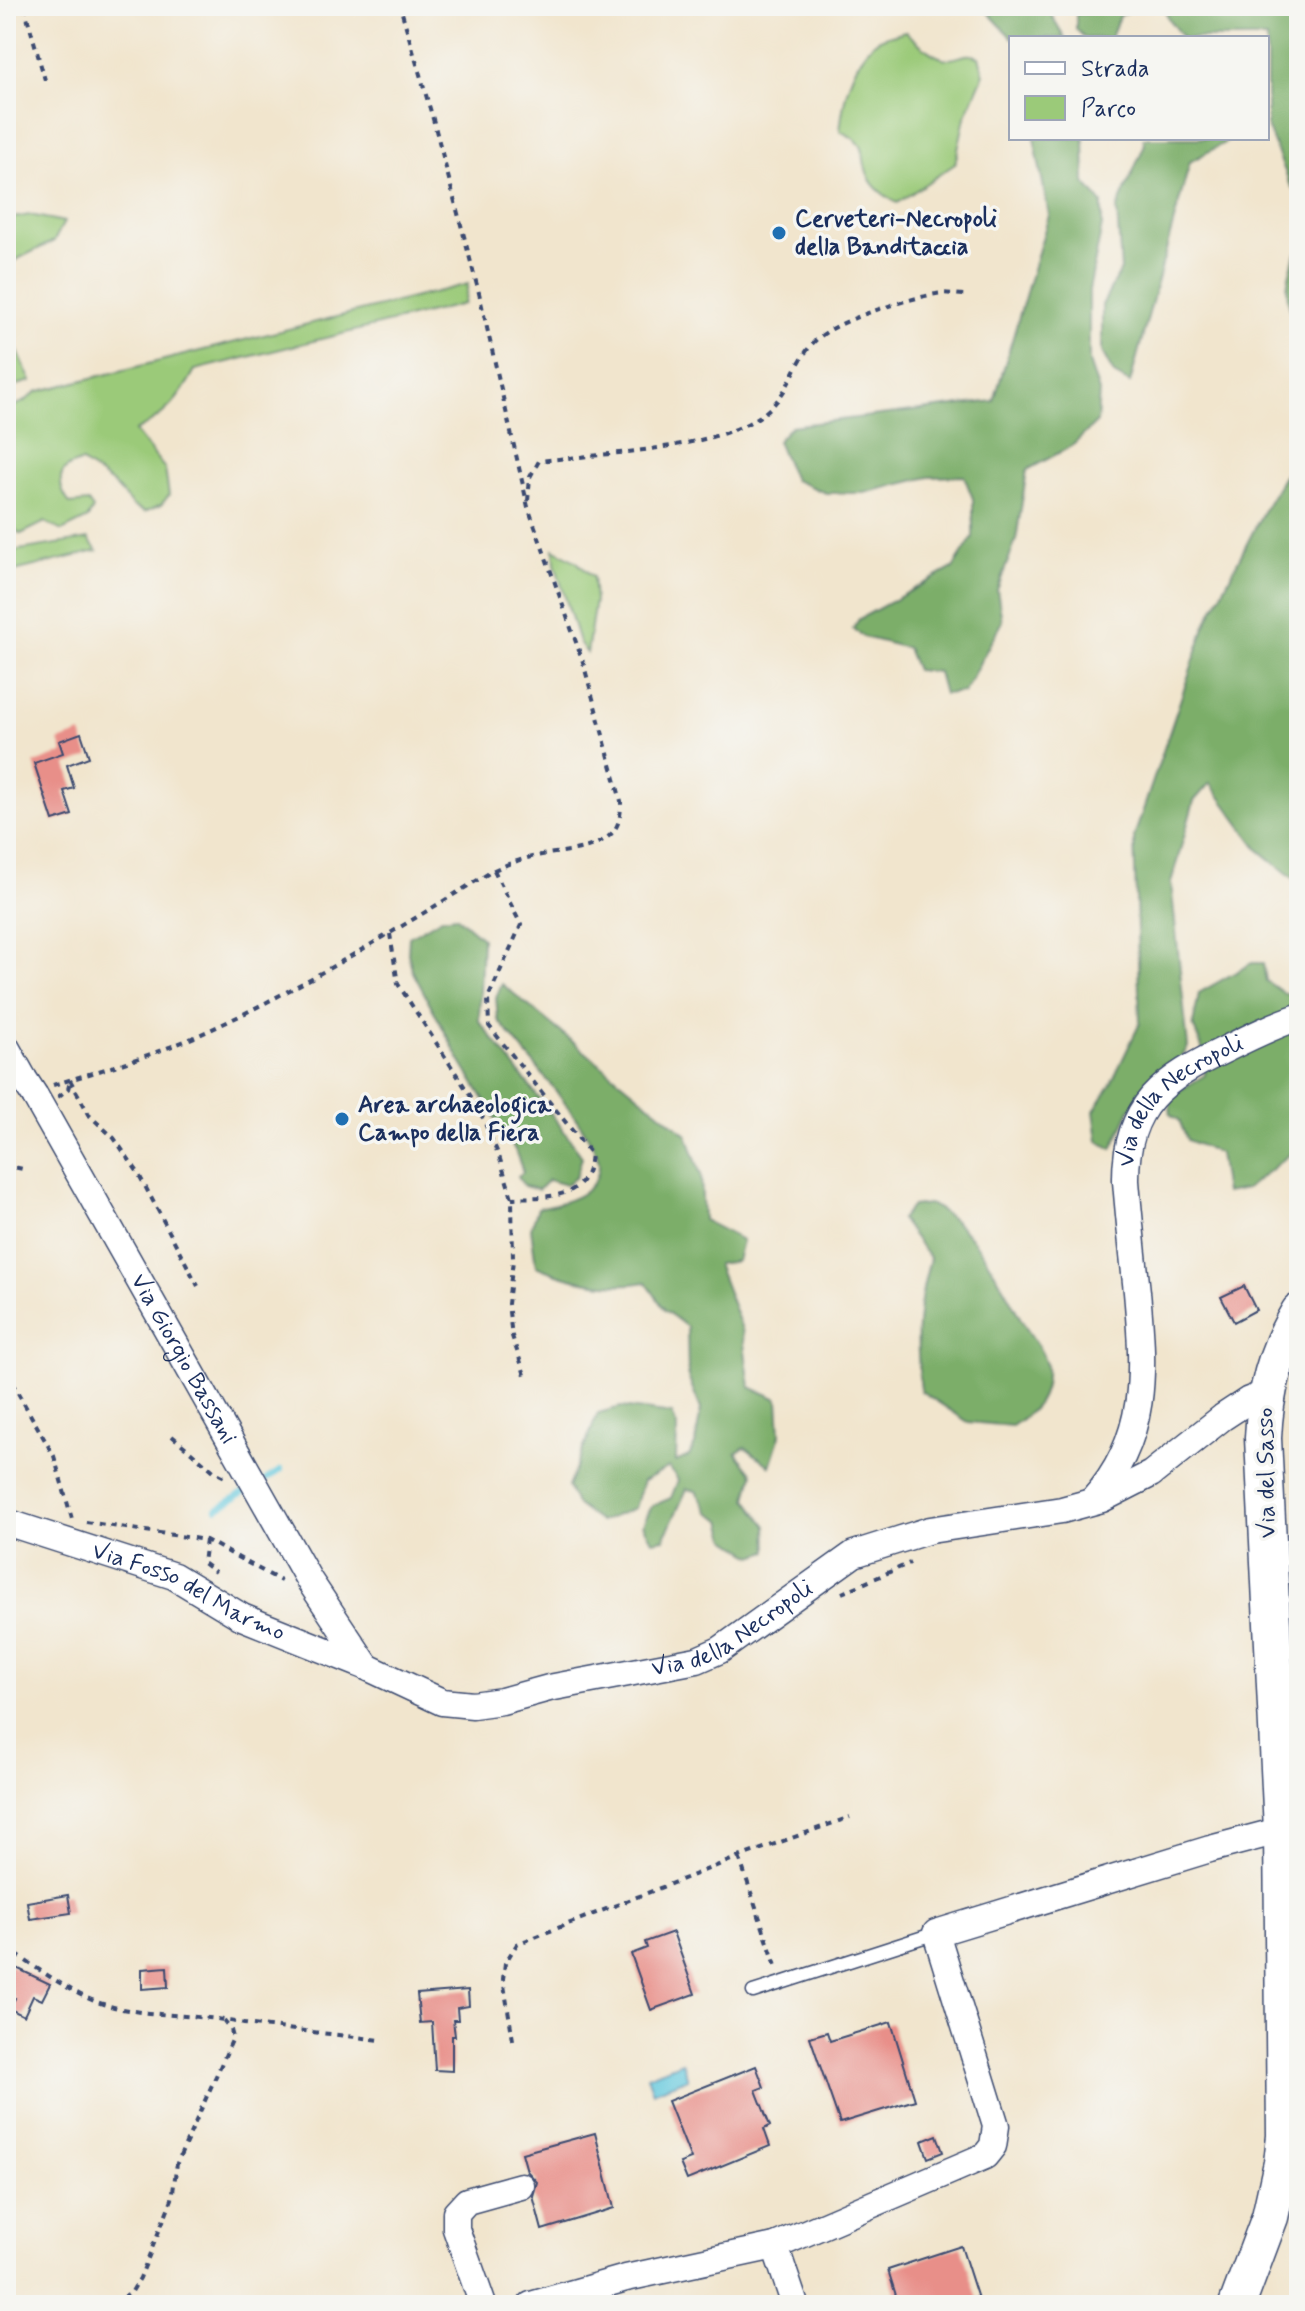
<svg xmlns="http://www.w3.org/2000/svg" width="1305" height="2311" font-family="Mynerve,sans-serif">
  <rect width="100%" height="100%" fill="#f6f6f2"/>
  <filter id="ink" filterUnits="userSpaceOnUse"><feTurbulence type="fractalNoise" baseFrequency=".0125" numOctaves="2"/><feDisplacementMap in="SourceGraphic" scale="16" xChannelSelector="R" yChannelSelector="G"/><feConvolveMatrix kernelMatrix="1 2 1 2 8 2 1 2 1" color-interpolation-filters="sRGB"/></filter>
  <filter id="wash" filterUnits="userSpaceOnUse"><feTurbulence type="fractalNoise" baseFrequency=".006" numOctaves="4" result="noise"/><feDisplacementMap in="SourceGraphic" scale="32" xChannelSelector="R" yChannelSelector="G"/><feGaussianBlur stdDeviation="1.8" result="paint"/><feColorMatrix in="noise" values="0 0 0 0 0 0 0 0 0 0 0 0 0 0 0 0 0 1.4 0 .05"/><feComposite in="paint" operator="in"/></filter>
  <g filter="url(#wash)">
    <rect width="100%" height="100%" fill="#f1e5cd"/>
    <g fill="#9bca79" stroke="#5b7c6c" stroke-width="2">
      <path d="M905 31C916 40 932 58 948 59 962 59 963 51 979 57L984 74 965 117 955 164 897 203C887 197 874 189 869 177 857 152 874 147 840 131 843 101 850 64 875 42 882 36 896 34 905 31Z"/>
      <polygon points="30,215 64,222 54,241 6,265 6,219"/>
      <path d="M468 284 464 304 195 370C179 400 165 416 135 431L165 469 169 495 161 505 145 512 134 507 112 483 82 462C55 467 57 486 70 504L88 502 93 509 88 518 62 531 45 522 21 534 6 523V405C18 408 27 400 36 392Z"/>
      <polygon points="6,325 31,381 6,388"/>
      <polygon points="88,539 97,551 6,573 6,552"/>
      <polygon points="554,549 577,562 593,577 595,600 587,653 579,642 555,564"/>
    </g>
    <g fill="#7cae69" stroke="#4c6e64" stroke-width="2">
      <polygon points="982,6 1046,6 1065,38 1012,38"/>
      <polygon points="1099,6 1141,6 1119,16 1111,38 1085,38 1076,29 1076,14 1091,13"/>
      <polygon points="1163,6 1299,6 1299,197 1290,184 1267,126 1267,38 1183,38 1169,20"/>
      <polygon points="1034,138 1084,138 1085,183 1102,203 1102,226 1089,290 1089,362 1099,392 1097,422 1072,446 1027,470 1016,540 997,590 1002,621 964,692 944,694 938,672 916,670 907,648 864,637 853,629 859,619 953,568 973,537 973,499 964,476 929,477 864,493 826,493 794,480 777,441 791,426 994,401 1049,215"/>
      <polygon points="1143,138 1233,138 1190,162 1130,383 1114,374 1102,352 1102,305 1121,270 1117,209 1145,144"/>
      <path d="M1299 247V328C1281 298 1286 278 1299 247Z"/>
      <polygon points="1299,451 1299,883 1259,850 1210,783 1194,801 1171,883 1188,1047 1180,1060 1130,1110 1112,1149 1098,1141 1094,1111 1110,1086 1140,1023 1134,837 1206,624 1265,508"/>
      <polygon points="456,916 482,938 479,1021 559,1124 582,1157 576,1177 566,1185 548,1180 538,1190 524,1186 518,1177 523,1172 515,1150 461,1062 413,972 408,954 409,937 442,918"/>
      <polygon points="1252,963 1263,963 1266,981 1285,994 1299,989 1299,1147 1246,1189 1225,1193 1219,1153 1187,1140 1179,1120 1171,1115 1169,1097 1205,1075 1202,1048 1193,1025 1199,993"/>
      <path d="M502 984 687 1135 701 1175 703 1220 742 1240 737 1261 717 1264 742 1329 750 1387 778 1399 780 1435 770 1466 745 1447 736 1453 753 1474 747 1499 767 1526 768 1551 753 1556 727 1539 722 1520 709 1512 696 1491 687 1489 664 1539 652 1541 643 1524 652 1506 671 1498 678 1480 669 1467 643 1481 635 1508 600 1522 576 1504 568 1487 598 1413 621 1407 672 1414 677 1427 676 1462 689 1456 695 1445 701 1409 688 1377 687 1327 665 1310 646 1282C608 1289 571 1281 536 1266L531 1228 538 1208C563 1203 597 1196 599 1166 601 1139 518 1045 498 1020L496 997Z"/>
      <path d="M929 1204C977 1227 1001 1285 1026 1328 1033 1339 1045 1354 1046 1366 1048 1397 1036 1410 1012 1426L968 1422 921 1391C915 1337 916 1312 930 1259L901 1219 912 1206Z"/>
    </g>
    <polygon fill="#61c8dd" stroke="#3e7c9e" stroke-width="2" points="682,2062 688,2078 653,2092 647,2076"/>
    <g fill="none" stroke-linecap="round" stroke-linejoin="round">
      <g stroke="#61c8dd" stroke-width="6">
        <polyline points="267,1479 281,1470"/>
        <polyline points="217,1509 249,1489"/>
      </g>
    </g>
    <g id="blocks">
      <g fill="#e88f89">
        <polygon points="81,733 89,757 67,765 74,788 64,791 72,815 53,821 34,763 63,753 59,741"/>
        <polygon points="1244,1286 1256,1310 1234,1322 1221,1297"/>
        <polygon points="68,1895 71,1913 30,1919 27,1902"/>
        <polygon points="673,1932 695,1994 651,2010 631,1954 647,1948 645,1942"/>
        <polygon points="6,1963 50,1984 42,2000 33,1996 24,2016 10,2009 15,1998 6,1994"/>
        <polygon points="167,1967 168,1987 142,1989 142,1969"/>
        <polygon points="468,1990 469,2006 457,2008 458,2020 453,2020 455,2036 452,2036 452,2071 435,2070 432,2022 420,2023 417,1994"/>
        <polygon points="891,2022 915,2100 840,2123 810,2037 827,2032 830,2041"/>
        <polygon points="756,2066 764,2087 756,2090 770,2126 764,2129 770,2146 687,2180 680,2163 691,2159 668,2101"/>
        <polygon points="595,2133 614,2208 542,2230 533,2196 537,2182 527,2171 522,2153"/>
        <polygon points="937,2135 943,2152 928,2158 922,2141"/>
        <polygon points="961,2246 980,2305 899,2305 888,2270"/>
      </g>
    </g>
  </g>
  <g filter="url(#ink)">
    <use href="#blocks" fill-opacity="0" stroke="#3b4a6f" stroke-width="2"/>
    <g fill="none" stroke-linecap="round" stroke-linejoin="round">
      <defs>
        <polyline id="lane" points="753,1992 936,1933"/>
        <g id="street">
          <polyline points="6,1047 24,1079"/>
          <path id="s1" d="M35 1096 309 1580 367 1667"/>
          <path id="s2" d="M1092 1501C1149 1439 1144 1370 1137 1292 1133 1255 1129 1218 1126 1181 1125 1104 1164 1079 1226 1049 1250 1037 1274 1025 1299 1017"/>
          <path id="s3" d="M6 1522 174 1576 242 1617 367 1667 442 1702 473 1705 502 1701 549 1688 697 1660 720 1650 854 1554 930 1530 1062 1510 1102 1499 1151 1474 1223 1417 1249 1400 1267 1393"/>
          <polyline points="775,2246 795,2305"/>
          <polyline points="483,2305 456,2229 456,2213 467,2201 521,2186"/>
          <polyline points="531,2305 626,2278 775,2246 985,2156 993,2146 996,2126 936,1933 1210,1849 1282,1830"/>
        </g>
        <path id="secondary" d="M1237 2305 1270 2217 1282 2163 1285 2136 1282 1830 1263 1438C1265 1392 1275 1352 1299 1312"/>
      </defs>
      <use href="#lane" stroke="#3b4a6f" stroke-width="15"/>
      <use href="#street" stroke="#3b4a6f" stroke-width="29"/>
      <use href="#secondary" stroke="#3b4a6f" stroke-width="39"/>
      <g stroke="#3b4a6f" stroke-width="4" stroke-dasharray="6 6" stroke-linecap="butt">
        <polyline points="24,6 45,80"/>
        <path d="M528 501 530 477 539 461C599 454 704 450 754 420 791 398 789 370 813 343 832 321 906 299 936 294 945 292 957 295 966 295"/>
        <path d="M494 870 521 925 488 998 489 1026 591 1154C587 1202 549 1196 512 1198"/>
        <polyline points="390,934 398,984 479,1109 499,1156 512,1198 513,1260 508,1304 512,1336 525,1375"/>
        <polyline points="70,1080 90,1116 114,1138 137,1171 198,1286"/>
        <path d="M53 1085C105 1069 158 1054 208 1031 307 985 401 927 494 870 508 864 521 859 536 856 559 851 590 852 609 836 620 827 621 813 621 801L583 662 528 507 479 293 433 119 400 6"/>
        <polyline points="58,1097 68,1089 70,1082"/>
        <polyline points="6,1170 9,1166 27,1170"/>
        <polyline points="6,1181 8,1194"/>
        <polyline points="6,1372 54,1456 72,1519"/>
        <polyline points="172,1436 215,1472 225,1477"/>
        <polyline points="86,1522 206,1540 281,1581"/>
        <polyline points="206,1540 203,1563 215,1572"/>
        <polyline points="842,1593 910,1563"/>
        <polyline points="739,1857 777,1969"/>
        <path d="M6 1948C30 1963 71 1993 97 2002 144 2019 196 2012 244 2024L381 2040"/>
        <polyline points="513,2040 503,1979 505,1963 517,1944 739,1857 850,1817"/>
        <polyline points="113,2305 131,2293 140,2278 172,2199 177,2163 233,2038 231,2030 224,2021"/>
      </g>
      <use href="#lane" stroke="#fff" stroke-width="12"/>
      <use href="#street" stroke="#fff" stroke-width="26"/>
      <use href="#secondary" stroke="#fff" stroke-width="36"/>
      <defs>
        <polyline id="street-bridge" points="24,1079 35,1096"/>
      </defs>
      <use href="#street-bridge" stroke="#3b4a6f" stroke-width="29" stroke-linecap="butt"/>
      <use href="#street-bridge" stroke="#fff" stroke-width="26"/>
    </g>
  </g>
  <g fill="#1f6fb2" stroke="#f6f6f2" stroke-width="3">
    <circle cx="779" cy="233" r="8"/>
    <circle cx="342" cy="1119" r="8"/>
  </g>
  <g text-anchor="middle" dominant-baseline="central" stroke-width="7" stroke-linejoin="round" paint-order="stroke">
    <g font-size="24" font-weight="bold" fill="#1b2f5e" stroke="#f6f6f2" text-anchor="start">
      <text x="795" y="219">Cerveteri-Necropoli<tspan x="795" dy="28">della Banditaccia</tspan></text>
      <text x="358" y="1105">Area archaeologica<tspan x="358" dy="28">Campo della Fiera</tspan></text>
    </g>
    <g font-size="24" fill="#1b2f5e" stroke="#f6f6f2">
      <text stroke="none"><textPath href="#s2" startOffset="438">Via della Necropoli</textPath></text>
      <text stroke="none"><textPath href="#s1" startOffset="302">Via Giorgio Bassani</textPath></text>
      <text transform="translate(1267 1473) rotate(-91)">Via del Sasso</text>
      <text stroke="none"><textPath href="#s3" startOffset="196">Via Fosso del Marmo</textPath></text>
      <text stroke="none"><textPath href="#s3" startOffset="778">Via della Necropoli</textPath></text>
    </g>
  </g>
  <rect width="1305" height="2311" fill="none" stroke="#f6f6f2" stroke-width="32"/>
  <rect x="1009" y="36" width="260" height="104" fill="#f6f6f2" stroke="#9ea6b7" stroke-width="2"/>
  <rect x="1025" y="62" width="40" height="12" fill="#ffffff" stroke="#9ea6b7" stroke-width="2"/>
  <text x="1081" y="76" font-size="24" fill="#1b2f5e">Strada</text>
  <rect x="1025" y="96" width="40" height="24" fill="#9bca79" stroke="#9ea6b7" stroke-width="2"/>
  <text x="1081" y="116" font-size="24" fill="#1b2f5e">Parco</text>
</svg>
